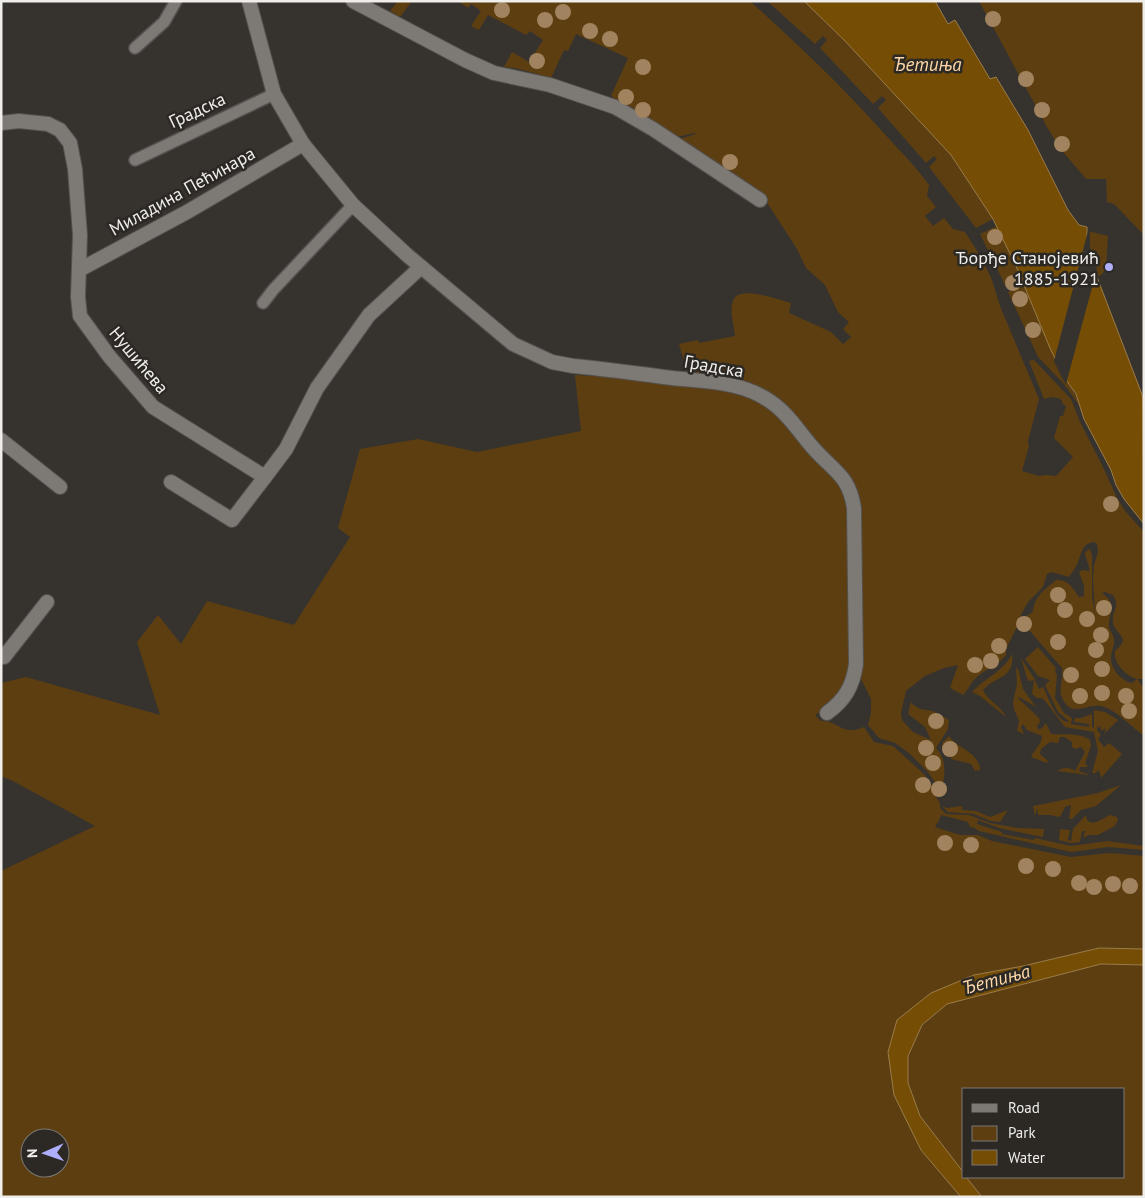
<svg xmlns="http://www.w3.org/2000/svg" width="1145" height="1198" font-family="'PT Sans',sans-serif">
  <rect width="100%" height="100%" fill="#36332f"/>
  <g fill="#5d3e11" fill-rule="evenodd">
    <polygon points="398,1 412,1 400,17 390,11"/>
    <path d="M458 1H750C796 43 840 84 881 130 897 148 915 165 929 185L927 196 936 207 925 216 933 226 944 218 953 229 965 232 981 257 992 280 1000 306 1039 399 1028 441 1029 446 1022 471 1039 476 1046 475 1056 476 1073 457 1054 438 1060 416H1063L1066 406 1063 404 1061 399 1053 397 1044 399 1029 361 1034 360 1071 399 1080 422 1103 467 1116 496 1125 511 1144 532V679H1137L1144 688V736C1131 726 1121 715 1107 708 1089 699 1071 723 1061 695 1059 686 1064 677 1062 668L1029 630 1027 632 1018 625 1006 649V655C998 665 987 668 977 677 971 682 968 690 963 695L950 688 958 665 944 668 925 676 906 691 901 713 902 720 913 732 931 740 925 727 908 714 911 701 912 704 920 709 933 711 949 720 948 729 936 748C949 761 944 780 940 796L936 784 928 772 909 753 895 743 879 738 868 725 871 713V699L861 679 862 627 851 480 740 381 687 371 679 344 698 340 699 343 735 336C734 325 729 312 733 301 738 284 779 300 791 303L789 313 831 332 843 344 851 337 843 329 849 322 838 312 825 285 806 268 797 249 766 201 679 139 696 134 694 133 677 137 611 96 628 58 576 34 568 51 564 50 551 78C535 74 520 68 504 67L512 52 529 62 543 40 530 31 526 35 488 15 479 30 471 26 481 11 471 4 468 8ZM1094 542 1097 544 1098 552 1094 565 1093 579 1095 612 1092 597V555L1090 549 1085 552C1085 559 1090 564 1089 571L1083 570 1079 572 1084 586V596L1079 597C1072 587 1069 580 1056 580 1050 585 1042 591 1038 597 1028 613 1041 610 1018 620L1028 602 1043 587 1047 574 1052 572 1069 577C1072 573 1078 564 1079 559 1082 551 1083 543 1094 542ZM1105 592 1113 595C1121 608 1111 611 1113 622 1114 630 1121 633 1123 640L1121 645 1115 651C1113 663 1126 676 1137 679L1132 683C1121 681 1111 669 1111 658 1111 651 1115 645 1114 639 1113 633 1108 630 1109 624 1110 609 1117 604 1102 593Z"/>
    <polygon points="767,1 804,1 845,41 951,155 993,219 976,228 929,167 937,159 934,156 926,163 878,108 886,100 882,96 873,104 820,48 827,40 823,36 815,44"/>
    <polygon points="979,1 1144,1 1144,248 1143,234 1114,204 1107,202 1106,179 1086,179 1059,147 1047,127"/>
    <polygon points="997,226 1022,280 1006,287 980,234"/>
    <polygon points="1088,231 1108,236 1106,269 1101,275 1097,276 1087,251"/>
    <path d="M1024 285C1037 315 1048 346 1063 374 1069 386 1076 391 1079 405L1064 384 1038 357 1008 292Z"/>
    <path d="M575 375 644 379 740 392 770 407 838 479 848 499 850 662C847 678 838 698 825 709 822 711 818 713 815 715L821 721C839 720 841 737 864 727L874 742 893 746 924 774 932 786 936 797 940 803V808L946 814 969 815 990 823 1017 828 1044 829 1043 837 999 828 978 820 977 824 1002 832V834L1034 840 1035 838 1071 846 1107 841 1144 846V850L1108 847 1071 852 979 831 975 828 970 827 968 822 941 815 938 823H937L935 827 960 835H978L992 841 1071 857 1110 853 1144 856V950L1099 948 1023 966 974 975 888 1052 921 1150 961 1197H1V871L95 826 13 781 1 776V683L26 677 160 715 137 642 158 615 181 644 207 601 294 625 350 537 338 528 360 449 418 439 477 452 581 431ZM30 1138H60V1168H30Z"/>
    <path d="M1038 647 1056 668 1055 669 1056 674H1057L1055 698 1064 713 1072 718 1071 724 1089 727V724L1074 722 1075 718H1081L1092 714V727L1094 728V710L1105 712 1118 720 1104 734 1106 728 1101 731V726L1099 728 1097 726V730L1101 735 1098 739 1104 747 1109 743 1122 754 1101 778 1099 770 1095 773H1092L1098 751 1094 732 1065 727 1046 702 1042 698H1037L1032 694 1034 680 1028 681 1021 658 1034 678 1039 689 1043 687C1049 698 1056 721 1068 722L1069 721 1058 712 1045 685 1050 680 1038 676 1025 659Z"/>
    <path d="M1012 654C1015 679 995 676 983 690 988 701 1002 707 1006 717L980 696 972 692C985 678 1004 671 1012 654Z"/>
    <path d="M1016 667 1018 669 1023 689 1036 707 1019 697 1018 698 1039 718 1040 722 1037 726 1039 730 1043 727 1046 723 1051 734C1064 735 1079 732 1090 740L1091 746 1085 763 1088 767H1080L1079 770 1081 772 1090 775 1057 771C1064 767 1069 767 1075 771L1085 752 1081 747 1076 749 1072 747V742L1064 737H1060L1058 743 1050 742 1041 749 1040 754 1048 761 1047 763 1031 757C1034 750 1042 744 1042 736L1027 730 1023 724 1021 727 1024 734 1017 731 1019 721 1014 709 1013 702 1017 684Z"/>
    <path d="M949 736C957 748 980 753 980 770L975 771 971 764 951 759 952 753 945 751 942 747 943 742Z"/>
    <polygon points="1121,785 1096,806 1081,810 1072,819 1069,819 1071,805 1065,807 1060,817 1050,815 1038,815 1037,808 1035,816 1033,806 1098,793"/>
    <polygon points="942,806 947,808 962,806 962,810 976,811 990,817 1008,810 1000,822 991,821 974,814 948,812"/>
    <path d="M1086 815 1087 820C1094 827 1103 818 1110 815L1117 817 1118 820 1115 826 1098 835H1089L1083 838 1085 831H1082L1080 842 1071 843 1059 840 1060 829 1070 830 1068 840 1071 841 1073 829Z"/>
    <polygon points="1101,964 1144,965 1144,1197 982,1197 966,1177 1124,1177 1124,1089 964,1089 964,1173 920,1116 908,1083 908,1056 922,1026 947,1004"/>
  </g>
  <g fill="#764d05" stroke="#9b7d4a">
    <polygon points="804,1 935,1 948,24 955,20 990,79 996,77 1028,130 1068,210 1079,225 1087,227 1087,251 1143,397 1144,524 1124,499 1116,485 1111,470 1084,419 1076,394 1064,377 1050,348 1016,266 993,219 951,155 845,41"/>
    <polygon points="1099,948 1144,949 1144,965 1101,964 947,1004 922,1025 908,1056 908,1083 920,1116 964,1173 964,1177 966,1177 982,1197 961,1197 921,1150 894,1095 888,1052 897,1020 931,993 974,975 1023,966"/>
  </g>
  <polygon fill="#36332f" points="1088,231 1090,232 1090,251 1097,269 1066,384 1062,378 1054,361"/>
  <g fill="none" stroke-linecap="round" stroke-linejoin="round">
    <defs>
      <g id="service">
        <polyline points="135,48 164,22 176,1"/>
        <polyline points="135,160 274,94"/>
        <polyline points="263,303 273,290 353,205"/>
      </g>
      <g id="minor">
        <path d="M249 1 274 94 303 144 353 205 407 255 513 344 552 362 573 366C607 369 639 374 672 378 706 382 742 381 771 402 789 414 801 435 815 450 835 472 849 476 854 508L856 664C853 686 845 700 827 713"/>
        <polyline points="353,1 465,60 494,73 550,85 615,107 653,129 760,200"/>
        <polyline points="1,123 19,121 48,124 60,130 70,143 75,169 80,235 78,297 80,316 109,356 153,407 265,477 286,449 317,388 369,315 421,267"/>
        <polyline points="79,270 187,212 303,144"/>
        <polyline points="1,440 60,487"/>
        <polyline points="171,482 232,520 265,477"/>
        <polyline points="1,654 4,657 47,602"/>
      </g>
    </defs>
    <use href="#service" stroke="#54514e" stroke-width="14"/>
    <use href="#minor" stroke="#54514e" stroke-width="16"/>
    <use href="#service" stroke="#7d7975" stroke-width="11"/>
    <use href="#minor" stroke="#7d7975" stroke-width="14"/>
  </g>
  <g fill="#a1845f">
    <circle cx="502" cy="10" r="8"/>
    <circle cx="563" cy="12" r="8"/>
    <circle cx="993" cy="19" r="8"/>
    <circle cx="545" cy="20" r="8"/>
    <circle cx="590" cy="31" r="8"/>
    <circle cx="610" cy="39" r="8"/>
    <circle cx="537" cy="61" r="8"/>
    <circle cx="643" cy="67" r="8"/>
    <circle cx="1026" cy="79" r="8"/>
    <circle cx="626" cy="97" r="8"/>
    <circle cx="643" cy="110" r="8"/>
    <circle cx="1042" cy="110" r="8"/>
    <circle cx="1062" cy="144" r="8"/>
    <circle cx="730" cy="162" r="8"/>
    <circle cx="995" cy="237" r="8"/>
    <circle cx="1013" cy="283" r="8"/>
    <circle cx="1020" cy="299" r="8"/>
    <circle cx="1033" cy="330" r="8"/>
    <circle cx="1111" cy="504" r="8"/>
    <circle cx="1058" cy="595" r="8"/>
    <circle cx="1104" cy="608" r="8"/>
    <circle cx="1065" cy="610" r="8"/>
    <circle cx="1087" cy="619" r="8"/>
    <circle cx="1024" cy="624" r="8"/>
    <circle cx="1101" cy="635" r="8"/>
    <circle cx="1058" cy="642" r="8"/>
    <circle cx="999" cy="646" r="8"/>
    <circle cx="1096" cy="650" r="8"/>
    <circle cx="991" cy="661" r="8"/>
    <circle cx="975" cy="665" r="8"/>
    <circle cx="1102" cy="669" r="8"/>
    <circle cx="1071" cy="675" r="8"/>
    <circle cx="1102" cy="693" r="8"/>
    <circle cx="1080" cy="696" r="8"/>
    <circle cx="1126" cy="696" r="8"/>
    <circle cx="1129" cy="711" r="8"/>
    <circle cx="936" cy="721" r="8"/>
    <circle cx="926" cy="748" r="8"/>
    <circle cx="950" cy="749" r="8"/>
    <circle cx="933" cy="763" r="8"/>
    <circle cx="923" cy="785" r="8"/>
    <circle cx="939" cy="789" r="8"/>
    <circle cx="945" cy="843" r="8"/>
    <circle cx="971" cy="845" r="8"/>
    <circle cx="1026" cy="866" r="8"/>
    <circle cx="1053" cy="869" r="8"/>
    <circle cx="1079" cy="883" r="8"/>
    <circle cx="1113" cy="884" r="8"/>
    <circle cx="1130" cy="886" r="8"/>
    <circle cx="1094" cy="887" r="8"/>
  </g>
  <circle fill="#aeaefb" stroke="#2c2925" stroke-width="2" cx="1109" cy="267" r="5"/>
  <g text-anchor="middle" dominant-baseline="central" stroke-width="5" stroke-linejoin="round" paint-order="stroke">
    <g font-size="18" fill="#f0eeeb" stroke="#2c2925">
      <text transform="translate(197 110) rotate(-25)">Градска</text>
      <text transform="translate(182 191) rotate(-29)">Миладина Пећинара</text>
      <text transform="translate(139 360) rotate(50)">Нушићева</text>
      <text transform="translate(714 366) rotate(10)">Градска</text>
    </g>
    <g font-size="18" fill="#f0eeeb" stroke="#2c2925" text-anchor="end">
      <text x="1099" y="257">Ђорђе Станојевић<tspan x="1099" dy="21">1885-1921</tspan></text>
    </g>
    <g font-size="19" font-style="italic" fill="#fdd7a7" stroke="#2c2925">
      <text x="927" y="64">Ђетиња</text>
      <text transform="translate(996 979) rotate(-15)">Ђетиња</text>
    </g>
  </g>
  <rect width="1145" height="1198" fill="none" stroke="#f0eeeb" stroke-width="5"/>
  <rect x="962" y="1088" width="162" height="90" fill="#2c2925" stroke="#7a7874"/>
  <rect x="972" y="1104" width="25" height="8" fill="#7d7975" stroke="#7a7874"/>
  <text x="1008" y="1113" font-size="15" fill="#f0eeeb">Road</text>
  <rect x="972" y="1126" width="25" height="15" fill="#5d3e11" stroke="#7a7874"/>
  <text x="1008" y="1138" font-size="15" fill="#f0eeeb">Park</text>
  <rect x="972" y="1150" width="25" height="15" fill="#764d05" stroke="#7a7874"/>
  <text x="1008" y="1163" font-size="15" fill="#f0eeeb">Water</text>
  <g transform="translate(45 1153) rotate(268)"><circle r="24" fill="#2c2925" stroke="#7a7874"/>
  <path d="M0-4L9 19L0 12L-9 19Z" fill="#aeaefb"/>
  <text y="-8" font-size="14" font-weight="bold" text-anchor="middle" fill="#f0eeeb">N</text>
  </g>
</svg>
